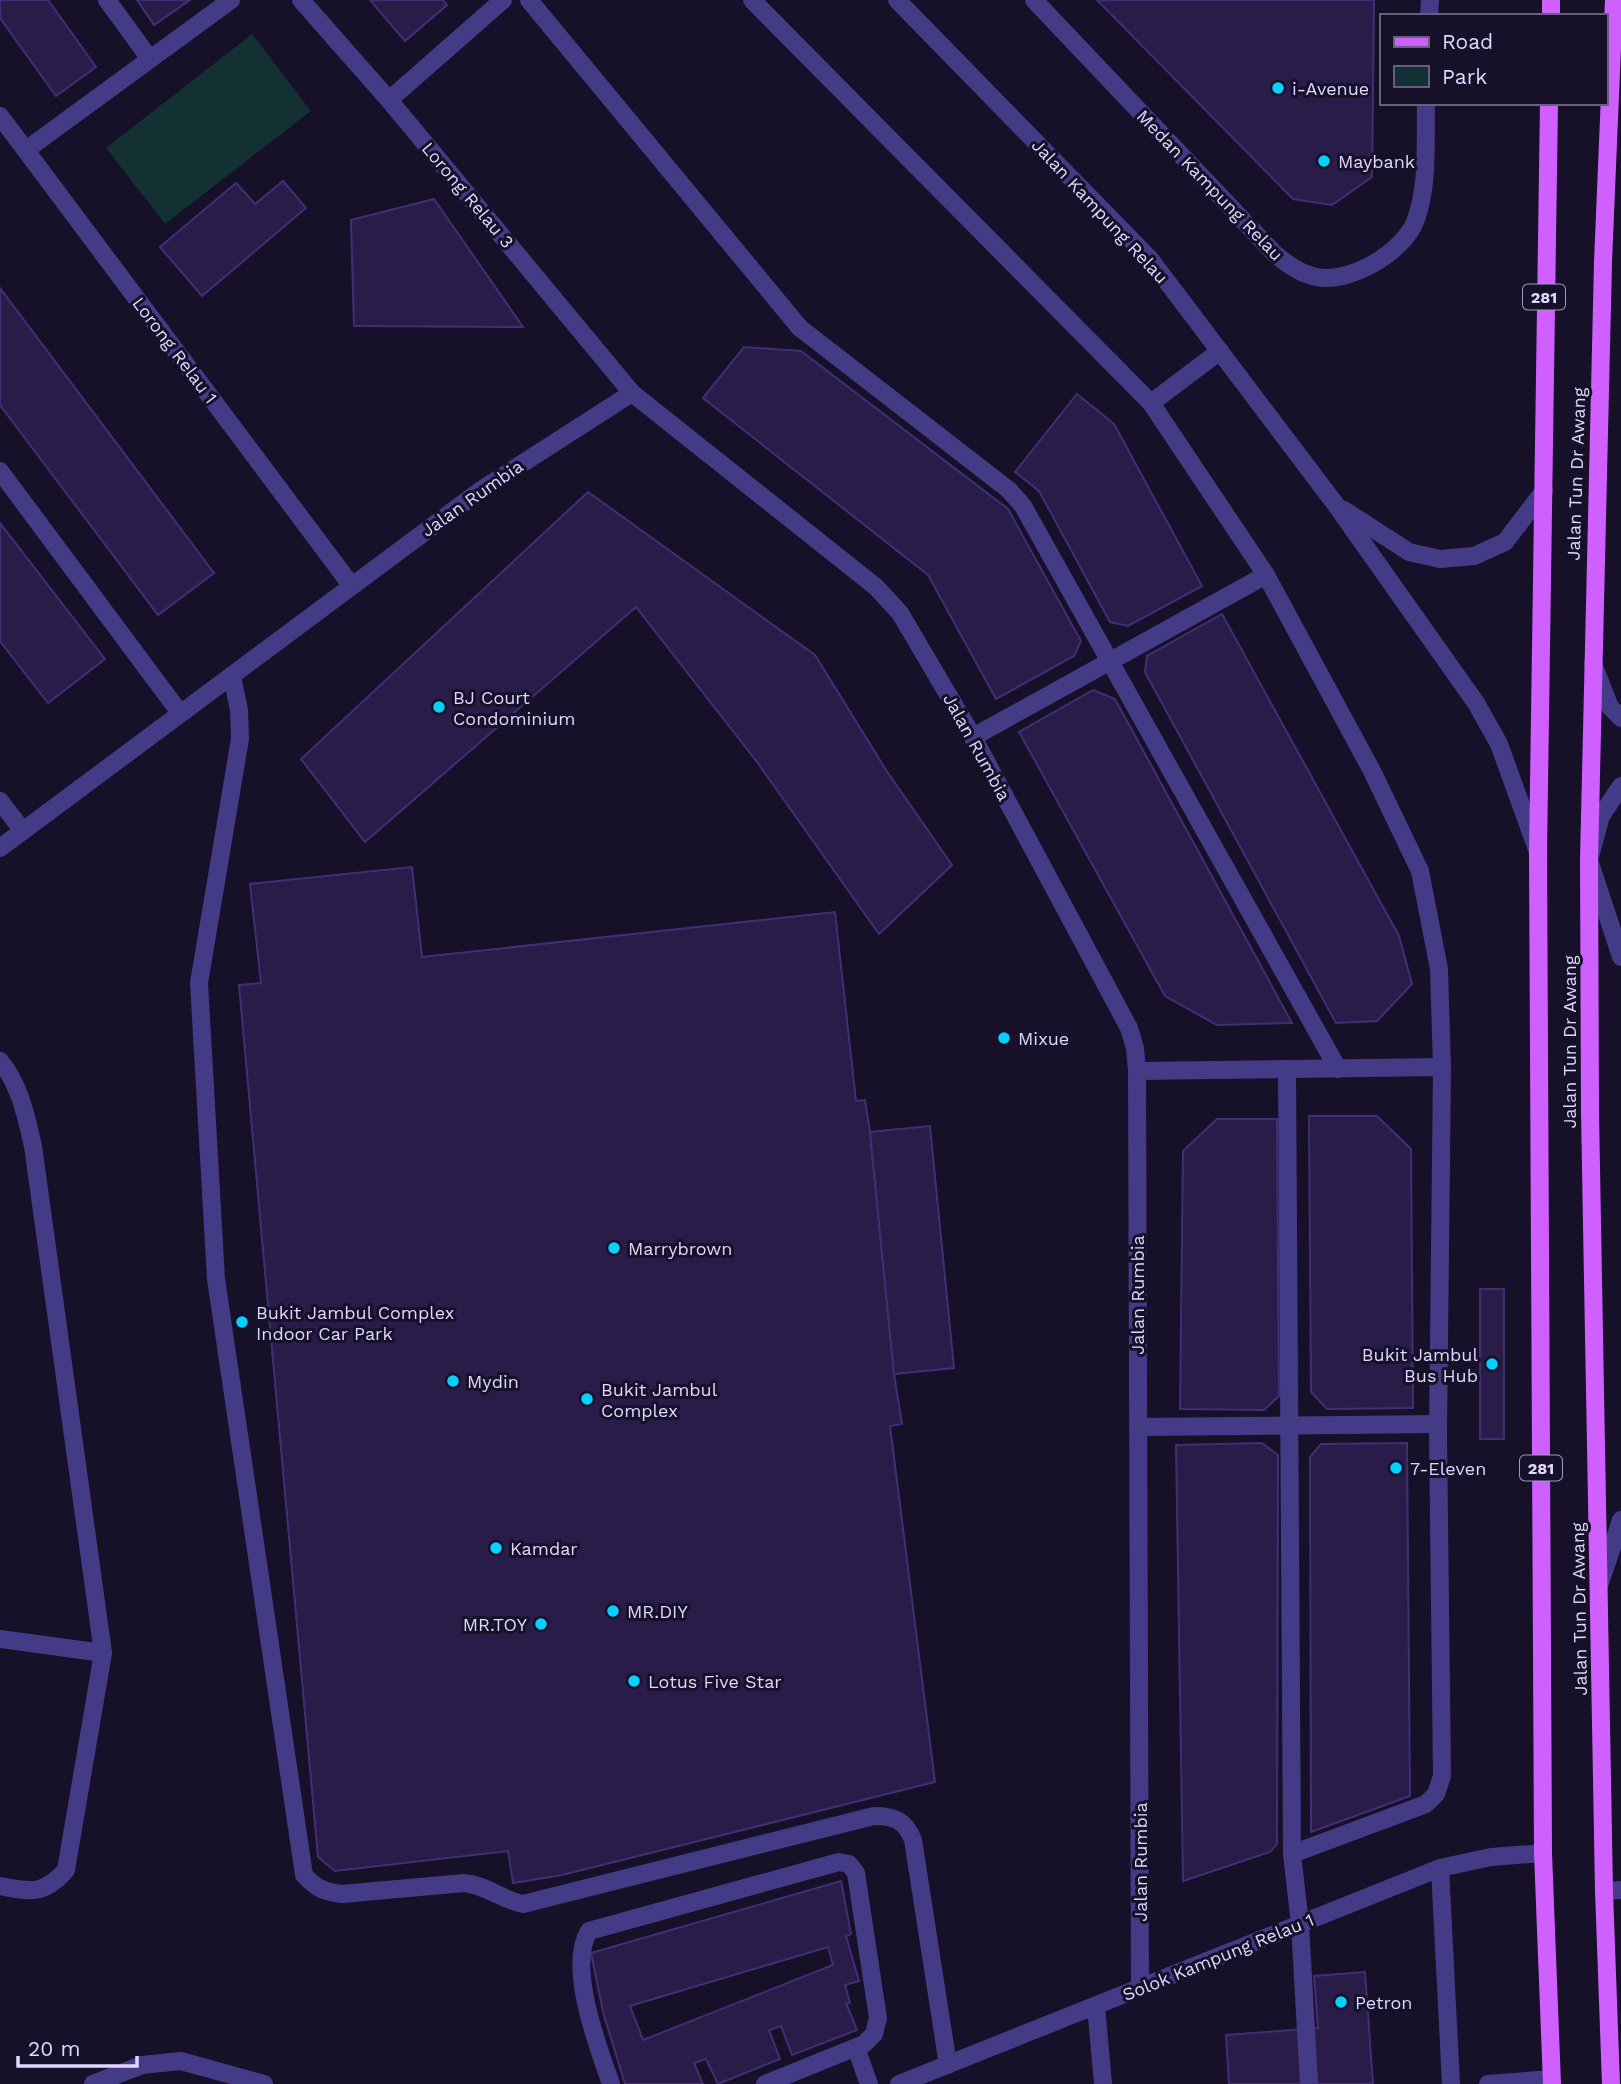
<svg xmlns="http://www.w3.org/2000/svg" width="1621" height="2084" font-family="'Work Sans',sans-serif">
  <rect width="100%" height="100%" fill="#161028"/>
  <polygon fill="#133032" points="252,34 311,111 165,224 106,148"/>
  <g fill="#291c49" stroke="#422e75" stroke-width="2" fill-rule="evenodd">
    <polygon points="0,0 48,0 96,67 56,96 0,18"/>
    <polygon points="137,0 190,0 154,25"/>
    <polygon points="370,0 443,0 447,5 405,41"/>
    <polygon points="1097,0 1374,0 1372,177 1332,205 1293,199"/>
    <polygon points="283,181 306,208 202,296 160,247 236,183 255,204"/>
    <polygon points="434,199 523,327 354,326 351,220"/>
    <polygon points="0,288 214,573 158,615 0,405"/>
    <polygon points="744,347 801,351 1008,509 1081,641 1074,656 996,699 928,575 703,398"/>
    <polygon points="1077,394 1114,424 1202,586 1128,626 1110,622 1039,491 1015,472"/>
    <polygon points="588,492 815,655 886,770 952,865 879,934 757,762 636,607 365,842 301,759"/>
    <polygon points="0,523 105,659 48,703 0,641"/>
    <polygon points="1222,614 1399,936 1412,984 1377,1021 1336,1023 1145,672 1147,656"/>
    <polygon points="1093,690 1115,699 1292,1023 1217,1025 1165,996 1019,732"/>
    <polygon points="412,867 422,957 835,912 856,1101 865,1100 870,1132 894,1374 902,1424 890,1426 935,1782 562,1875 513,1883 508,1851 335,1871 318,1857 239,985 261,983 250,884"/>
    <polygon points="1309,1116 1377,1116 1411,1149 1413,1408 1327,1409 1311,1392"/>
    <polygon points="1217,1119 1277,1119 1279,1396 1264,1410 1180,1409 1183,1151"/>
    <polygon points="930,1126 954,1368 894,1374 870,1132"/>
    <rect x="1480" y="1289" width="24" height="150"/>
    <polygon points="1262,1443 1278,1455 1277,1844 1270,1852 1183,1881 1176,1445"/>
    <polygon points="1407,1443 1410,1796 1311,1832 1310,1457 1321,1444"/>
    <path d="M841 1881 851 1934 846 1936 859 1981 845 1985 850 2003H846L857 2030 792 2055 781 2026 769 2030 780 2059 718 2084 706 2059 694 2063 703 2084H625L603 2012 591 1953ZM828 1947 833 1965 643 2040 630 2006Z"/>
    <polygon points="1365,1972 1373,2084 1229,2084 1226,2035 1318,2028 1314,1976"/>
  </g>
  <g fill="none" stroke-linecap="round" stroke-linejoin="round">
    <g stroke="#443b87" stroke-width="18">
      <polyline points="107,0 150,59"/>
      <polyline points="301,0 389,100 632,393 876,587 900,613 973,737 1129,1028 1135,1048 1137,1071 1140,1988"/>
      <polyline points="529,0 800,328 1009,490 1023,506 1338,1069"/>
      <polyline points="752,0 1151,403 1266,575 1372,771 1420,871 1439,969 1442,1067 1438,1434 1442,1776 1436,1794 1426,1804 1292,1854 1300,1924 1309,2084"/>
      <polyline points="897,0 1150,259 1336,505 1476,703 1499,744 1538,852"/>
      <path d="M1034 0 1274 253C1287 264 1299 273 1316 277 1349 284 1402 253 1415 222 1429 186 1425 141 1426 103"/>
      <polyline points="1429,16 1430,0"/>
      <polyline points="389,100 503,0"/>
      <polyline points="0,116 351,585"/>
      <polyline points="26,150 231,0"/>
      <polyline points="1151,403 1220,351"/>
      <polyline points="0,471 180,713"/>
      <polyline points="1344,510 1409,552 1440,559 1474,556 1505,542 1544,491"/>
      <polyline points="1593,664 1610,707 1621,718"/>
      <path d="M232 676 239 710 240 739 199 983 216 1279 304 1875C316 1888 324 1892 342 1894L464 1883C486 1885 502 1900 523 1904L874 1816C894 1816 905 1820 913 1840L948 2065"/>
      <polyline points="973,737 1266,575"/>
      <polyline points="1621,786 1601,816 1589,860 1621,957"/>
      <polyline points="0,801 23,831"/>
      <polyline points="0,848 481,490 632,393"/>
      <path d="M0 1061C20 1085 26 1116 33 1146L103 1653 66 1870C44 1895 31 1892 0 1886"/>
      <polyline points="1287,1069 1292,1854"/>
      <polyline points="1137,1071 1442,1067"/>
      <polyline points="1138,1427 1438,1424"/>
      <polyline points="1600,1583 1621,1520"/>
      <polyline points="0,1639 103,1653"/>
      <polyline points="1440,1868 1451,2084"/>
      <polyline points="1604,1891 1621,1890"/>
      <polyline points="1096,2006 1103,2084"/>
      <polyline points="856,2048 869,2084"/>
      <polyline points="93,2084 142,2065 181,2061 264,2084"/>
      <path d="M611 2084C598 2047 567 1966 589 1931L839 1862 849 1864 856 1873 878 2018 874 2034 864 2044 765 2084"/>
      <polyline points="899,2084 1440,1868 1491,1857 1543,1853"/>
      <polyline points="1488,2084 1551,2079"/>
    </g>
    <g stroke="#cf5ffe" stroke-width="18">
      <polyline points="1551,16 1551,0"/>
      <polyline points="1549,103 1538,852 1543,1853 1552,2084"/>
      <polyline points="1611,2084 1604,1891 1590,1112 1589,860 1603,262 1614,0"/>
    </g>
  </g>
  <g fill="#04d1fe" stroke="#161028" stroke-width="2.5">
    <circle cx="1278" cy="88" r="7"/>
    <circle cx="1324" cy="161" r="7"/>
    <circle cx="439" cy="707" r="7"/>
    <circle cx="1004" cy="1038" r="7"/>
    <circle cx="614" cy="1248" r="7"/>
    <circle cx="242" cy="1322" r="7"/>
    <circle cx="1492" cy="1364" r="7"/>
    <circle cx="453" cy="1381" r="7"/>
    <circle cx="587" cy="1399" r="7"/>
    <circle cx="1396" cy="1468" r="7"/>
    <circle cx="496" cy="1548" r="7"/>
    <circle cx="613" cy="1611" r="7"/>
    <circle cx="541" cy="1624" r="7"/>
    <circle cx="634" cy="1681" r="7"/>
    <circle cx="1341" cy="2002" r="7"/>
  </g>
  <g text-anchor="middle" dominant-baseline="central" stroke-width="6" stroke-linejoin="round" paint-order="stroke">
    <g fill="#161028" stroke="#a39bbe" stroke-width="2">
      <rect x="1523" y="284.5" width="42" height="25" rx="5"/>
      <rect x="1520" y="1455.5" width="42" height="25" rx="5"/>
    </g>
    <g font-size="16" font-weight="bold" fill="#dfd7ff">
      <text x="1544" y="297">281</text>
      <text x="1541" y="1468">281</text>
    </g>
    <g font-size="18" fill="#dfd7ff" stroke="#161028" text-anchor="start">
      <text x="1292" y="88">i-Avenue</text>
      <text x="1338" y="161">Maybank</text>
      <text x="453" y="697">BJ Court<tspan x="453" dy="21">Condominium</tspan></text>
      <text x="1018" y="1038">Mixue</text>
      <text x="628" y="1248">Marrybrown</text>
      <text x="256" y="1312">Bukit Jambul Complex<tspan x="256" dy="21">Indoor Car Park</tspan></text>
      <text x="1478" y="1354" text-anchor="end">Bukit Jambul<tspan x="1478" dy="21">Bus Hub</tspan></text>
      <text x="467" y="1381">Mydin</text>
      <text x="601" y="1389">Bukit Jambul<tspan x="601" dy="21">Complex</tspan></text>
      <text x="1410" y="1468">7-Eleven</text>
      <text x="510" y="1548">Kamdar</text>
      <text x="627" y="1611">MR.DIY</text>
      <text x="527" y="1624" text-anchor="end">MR.TOY</text>
      <text x="648" y="1681">Lotus Five Star</text>
      <text x="1355" y="2002">Petron</text>
    </g>
    <g font-size="18" fill="#dfd7ff" stroke="#161028">
      <text transform="translate(1210 185) rotate(46)">Medan Kampung Relau</text>
      <text transform="translate(468 195) rotate(50)">Lorong Relau 3</text>
      <text transform="translate(1100 211) rotate(47)">Jalan Kampung Relau</text>
      <text transform="translate(175 350) rotate(53)">Lorong Relau 1</text>
      <text transform="translate(1576 474) rotate(-88)">Jalan Tun Dr Awang</text>
      <text transform="translate(472 498) rotate(-35)">Jalan Rumbia</text>
      <text transform="translate(977 747) rotate(61)">Jalan Rumbia</text>
      <text transform="translate(1569 1042) rotate(-90)">Jalan Tun Dr Awang</text>
      <text transform="translate(1137 1295) rotate(-90)">Jalan Rumbia</text>
      <text transform="translate(1579 1609) rotate(-91)">Jalan Tun Dr Awang</text>
      <text transform="translate(1140 1862) rotate(-90)">Jalan Rumbia</text>
      <text transform="translate(1218 1957) rotate(-22)">Solok Kampung Relau 1</text>
    </g>
  </g>
  <rect x="1380" y="14" width="228" height="91" fill="#161028" stroke="#66607e" stroke-width="2"/>
  <rect x="1394" y="37" width="35" height="10" fill="#cf5ffe" stroke="#66607e" stroke-width="2"/>
  <text x="1442" y="49" font-size="21" fill="#dfd7ff">Road</text>
  <rect x="1394" y="66" width="35" height="21" fill="#133032" stroke="#66607e" stroke-width="2"/>
  <text x="1442" y="84" font-size="21" fill="#dfd7ff">Park</text>
  <path d="M18 2056v10h119v-10" fill="none" stroke="#dfd7ff" stroke-width="3.5"/>
  <text x="28" y="2056" font-size="21" fill="#dfd7ff" stroke="#161028" stroke-width="5" paint-order="stroke">20 m</text>
</svg>
